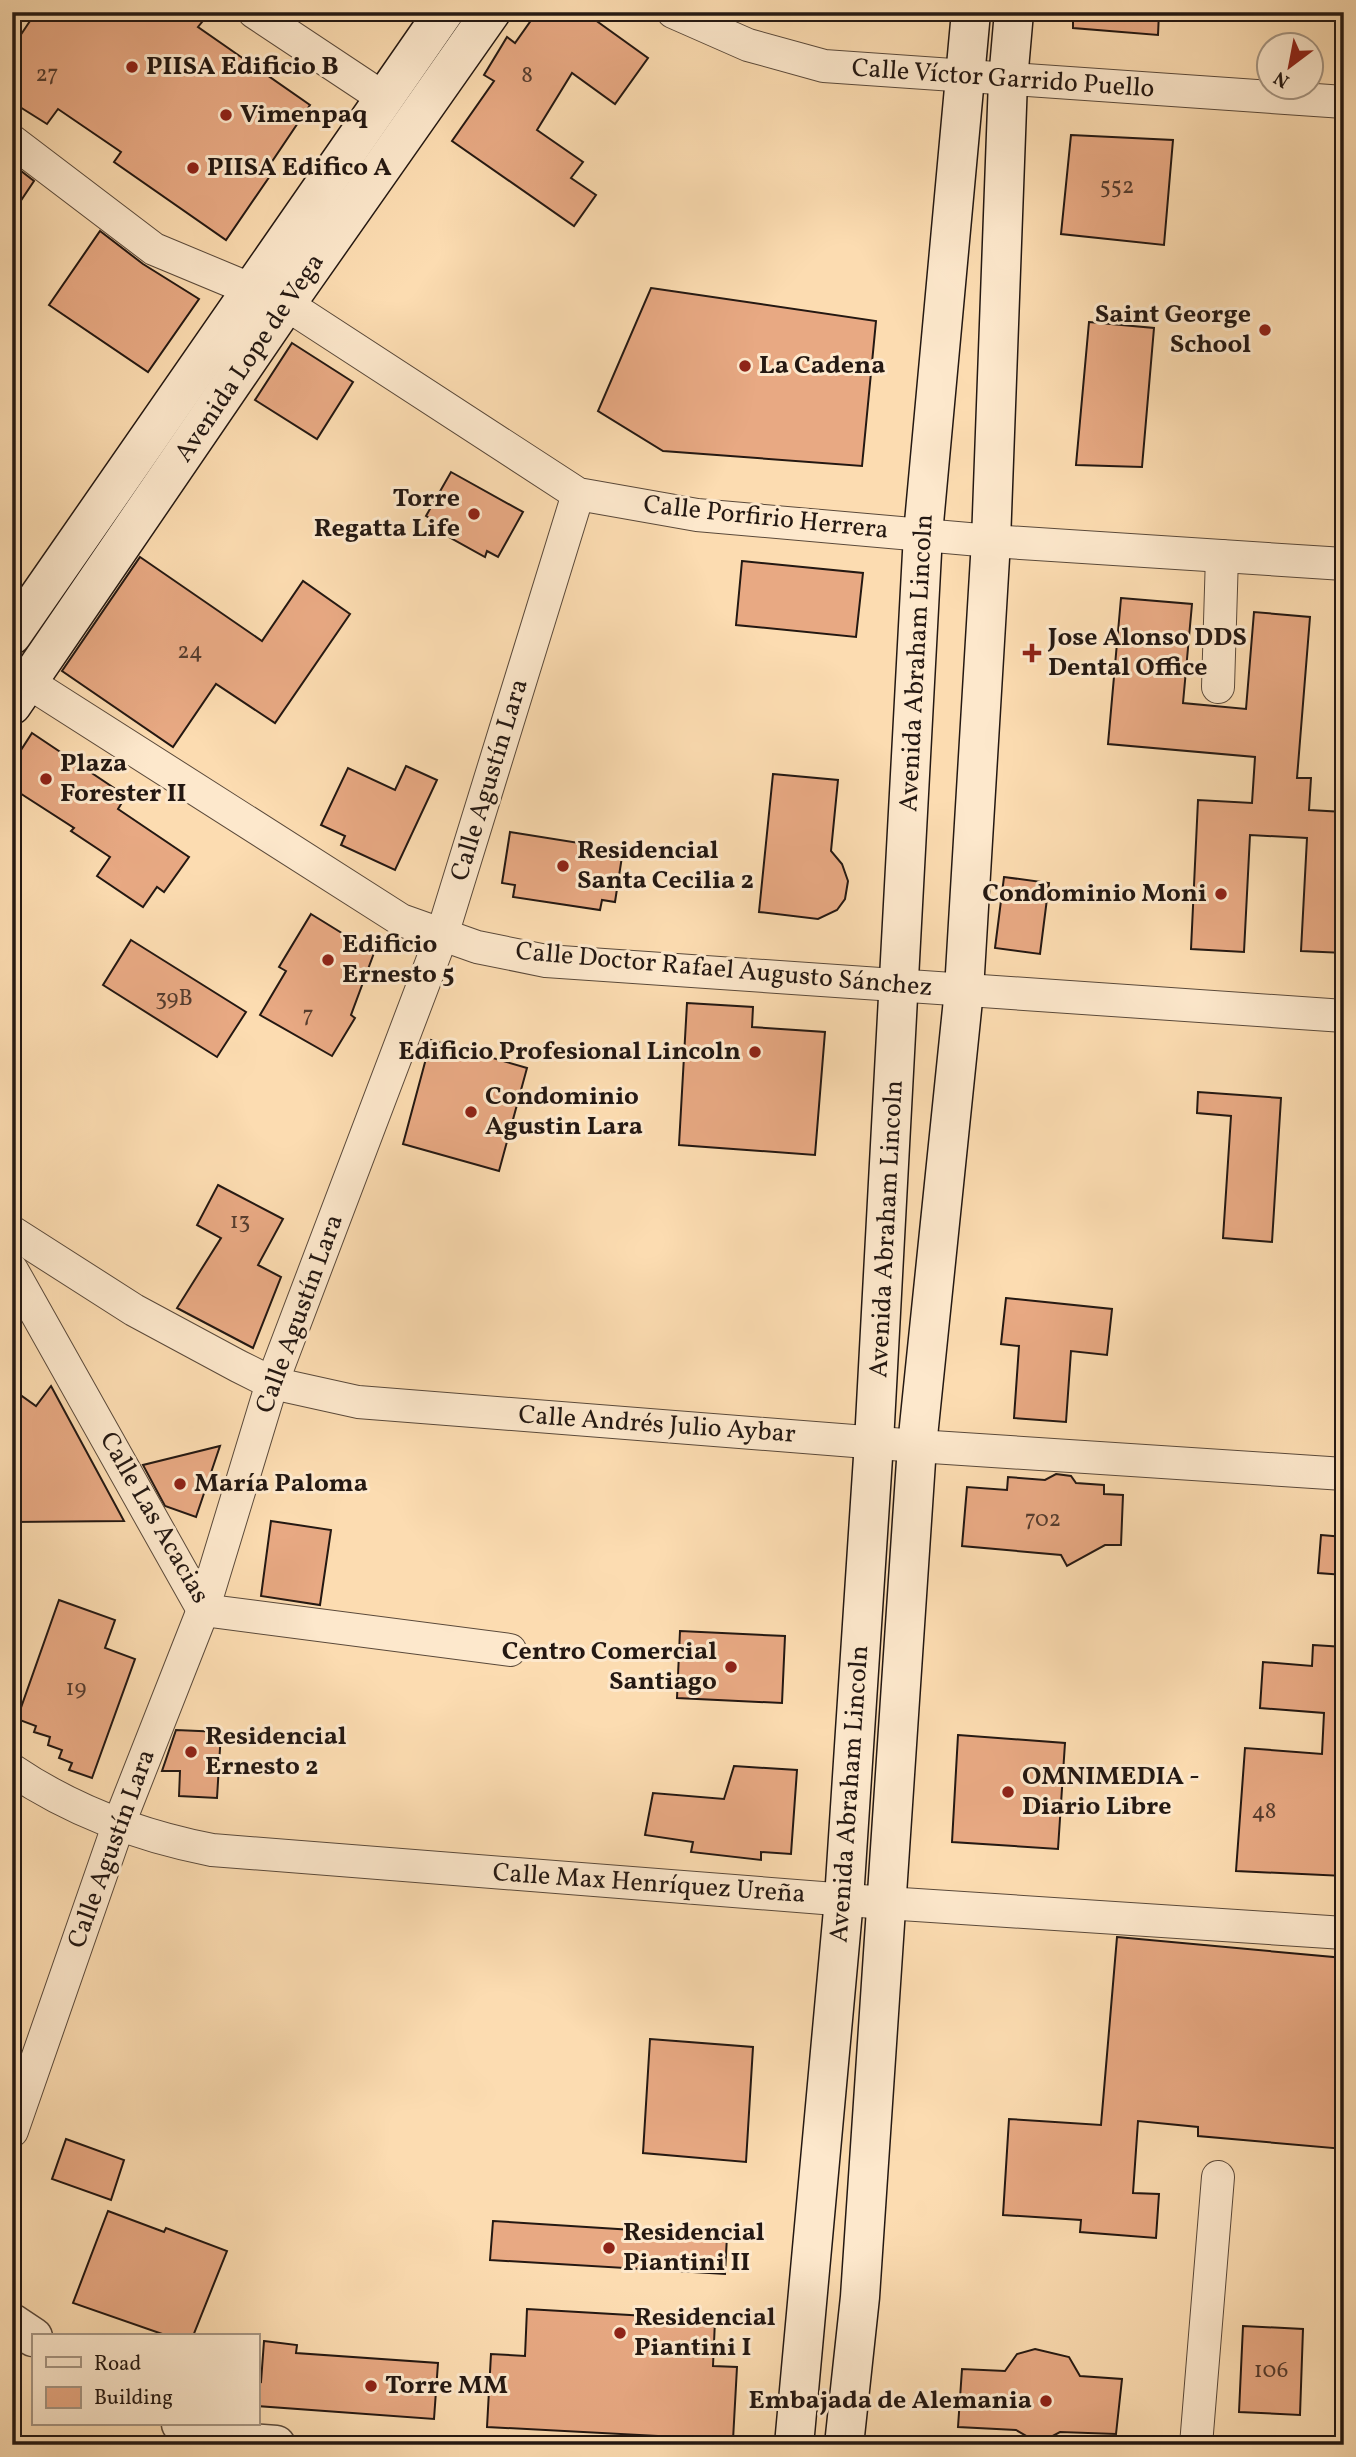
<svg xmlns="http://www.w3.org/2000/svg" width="1356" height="2457" font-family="Vollkorn,serif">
  <rect width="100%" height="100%" fill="#fcdcb1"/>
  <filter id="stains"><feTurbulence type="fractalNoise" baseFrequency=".00286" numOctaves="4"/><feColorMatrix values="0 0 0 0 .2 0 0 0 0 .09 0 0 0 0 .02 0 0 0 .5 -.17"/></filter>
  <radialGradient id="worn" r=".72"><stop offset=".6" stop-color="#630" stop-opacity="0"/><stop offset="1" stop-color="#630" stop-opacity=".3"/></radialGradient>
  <g fill="#e8a983" stroke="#241812" stroke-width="2">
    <polygon points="36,12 188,12 202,22 198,27 310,105 267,169 272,173 226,240 114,162 121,152 58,109 47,124 12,102 12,48"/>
    <polygon points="537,12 584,12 648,58 615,104 572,73 537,130 583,162 571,178 596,195 574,226 452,141 494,81 484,75 507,37 515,43"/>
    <polygon points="1073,12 1159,12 1158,35 1073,28"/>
    <polygon points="1071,135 1173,140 1164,245 1061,234"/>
    <polygon points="12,164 34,181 12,214"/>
    <polygon points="100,231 143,264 199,299 148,372 49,305"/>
    <polygon points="651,288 876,321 862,466 663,451 598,411"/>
    <polygon points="1089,322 1154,328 1142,467 1076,465"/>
    <polygon points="292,343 353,382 317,439 255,400"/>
    <polygon points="451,472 523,512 498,557 487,551 485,557 431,527 434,521 426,516"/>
    <polygon points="140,557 262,641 303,581 350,614 275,723 216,684 173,747 62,671"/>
    <polygon points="742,561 863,573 856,637 736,625"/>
    <polygon points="1121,598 1192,604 1183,703 1246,709 1254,612 1310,617 1297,778 1311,778 1309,810 1344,812 1344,953 1301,951 1307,838 1250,835 1244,952 1191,949 1198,800 1252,803 1255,757 1108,744"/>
    <polygon points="32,733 126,796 118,809 189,857 164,892 157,887 143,907 97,876 110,857 71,831 74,828 12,788 12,764"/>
    <polygon points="406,766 437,780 395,870 341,845 345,836 321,825 348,768 395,790"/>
    <polygon points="773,774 838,780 831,851 842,864 848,881 845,899 837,910 818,919 759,912"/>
    <polygon points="510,832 623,850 615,902 602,900 600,910 513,897 515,885 502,883"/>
    <polygon points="1004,877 1049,883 1040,954 995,948"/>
    <polygon points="311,914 374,953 351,1015 355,1018 332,1056 260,1015 286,971 279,967"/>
    <polygon points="131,940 246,1012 217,1057 103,985"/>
    <polygon points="687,1003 753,1007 752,1027 825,1032 815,1155 679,1145"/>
    <polygon points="431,1040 527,1068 499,1171 403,1144"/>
    <polygon points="1198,1092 1281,1098 1272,1242 1223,1238 1231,1116 1197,1113"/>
    <polygon points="218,1185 283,1219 258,1265 281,1277 253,1348 177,1308 221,1238 197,1225"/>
    <polygon points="1006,1298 1112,1309 1107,1355 1071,1351 1066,1422 1014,1418 1019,1346 1001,1344"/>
    <polygon points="51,1386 124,1521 12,1522 12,1389 36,1406"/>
    <polygon points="220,1446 196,1517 165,1506 143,1465"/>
    <polygon points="1056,1474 1071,1476 1076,1483 1104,1485 1104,1494 1123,1495 1121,1545 1105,1545 1067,1566 1061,1555 962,1546 967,1487 1007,1490 1008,1477 1045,1480"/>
    <polygon points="271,1521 331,1530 320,1605 261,1596"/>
    <polygon points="1321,1535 1344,1537 1344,1575 1318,1573"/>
    <polygon points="59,1600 115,1620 105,1648 135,1659 92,1778 69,1770 72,1763 59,1758 62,1750 48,1745 50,1737 34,1732 36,1726 17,1719"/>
    <polygon points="680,1631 785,1636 782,1703 677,1698"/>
    <polygon points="1313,1645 1344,1647 1344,1876 1236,1871 1245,1748 1322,1754 1324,1713 1260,1708 1263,1662 1312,1666"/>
    <polygon points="176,1730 221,1732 217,1798 179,1796 180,1771 162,1771"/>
    <polygon points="958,1735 1065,1743 1058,1849 952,1842"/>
    <polygon points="734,1766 797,1770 791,1854 761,1852 761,1860 691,1852 693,1842 645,1835 653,1793 724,1799"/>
    <polygon points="1117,1937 1344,1958 1344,2149 1198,2136 1198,2127 1138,2121 1133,2193 1159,2194 1156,2238 1080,2232 1081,2220 1003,2215 1009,2119 1101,2125"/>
    <polygon points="650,2039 753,2047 746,2162 643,2153"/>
    <polygon points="66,2139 124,2160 111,2200 52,2179"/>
    <polygon points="108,2211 164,2232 166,2228 227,2251 193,2336 168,2336 73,2303"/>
    <polygon points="493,2221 727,2236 725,2274 490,2260"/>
    <polygon points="527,2309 715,2320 713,2366 737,2367 733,2440 487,2427 491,2354 525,2356"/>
    <polygon points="1243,2326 1303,2329 1300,2415 1239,2412"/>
    <polygon points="264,2341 297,2345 296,2353 438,2363 434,2419 257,2406 257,2381 261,2382"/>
    <polygon points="1035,2349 1069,2357 1080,2376 1122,2379 1116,2434 1060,2432 1049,2438 1030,2438 1016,2430 958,2427 962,2369 1005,2371 1017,2354"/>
  </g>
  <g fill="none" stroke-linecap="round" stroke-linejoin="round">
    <defs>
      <g id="minor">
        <polyline points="254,12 382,97"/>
        <polyline points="673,12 748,45 824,66 1344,102"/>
        <polyline points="12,141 154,249 286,304 578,494 697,515 991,541 1344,564"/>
        <polyline points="12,672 401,920 477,947 546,961 1344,1016"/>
        <polyline points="1218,687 1222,556"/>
        <polyline points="12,1232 134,1310 238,1366 272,1383 358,1402 917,1446 1344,1474"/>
        <polyline points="12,1270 203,1610 510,1650"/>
        <path d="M12 1770C74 1812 140 1836 212 1850L886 1903 1344 1933"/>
        <polyline points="12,2131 118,1826 203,1610 272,1383 442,935 578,494"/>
        <polyline points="1196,2445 1218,2177"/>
      </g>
      <g id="tertiary">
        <polyline points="12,2323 33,2337"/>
        <polyline points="181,2424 239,2442 276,2445"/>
      </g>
      <g id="secondary">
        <polyline points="12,635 444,12"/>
        <polyline points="12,705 286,304 491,12"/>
        <polyline points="794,2445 844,1899 874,1442 923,534 971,12"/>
        <polyline points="844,2445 860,2297 917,1446 964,990 991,541 1008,80 1014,12"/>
      </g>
    </defs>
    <use href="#minor" stroke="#5a493a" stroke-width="34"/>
    <use href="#tertiary" stroke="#5a493a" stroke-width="41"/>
    <use href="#secondary" stroke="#241812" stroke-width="41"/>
    <use href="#minor" stroke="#fde8cc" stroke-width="32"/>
    <use href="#tertiary" stroke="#fde8cc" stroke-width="38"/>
    <use href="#secondary" stroke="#fde8cc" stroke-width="38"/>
  </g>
  <g fill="#8f2418" stroke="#fde8cc" stroke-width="2.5">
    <circle cx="132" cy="67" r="7"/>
    <circle cx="226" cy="115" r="7"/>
    <circle cx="193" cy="168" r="7"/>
    <circle cx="1265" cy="330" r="7"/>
    <circle cx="745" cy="366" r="7"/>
    <circle cx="474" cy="514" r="7"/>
    <path d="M1028.5 642.5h7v7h7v7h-7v7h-7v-7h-7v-7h7z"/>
    <circle cx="46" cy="779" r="7"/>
    <circle cx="563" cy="866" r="7"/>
    <circle cx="1221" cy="894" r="7"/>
    <circle cx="328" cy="960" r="7"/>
    <circle cx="755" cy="1052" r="7"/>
    <circle cx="471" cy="1112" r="7"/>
    <circle cx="180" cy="1484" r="7"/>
    <circle cx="731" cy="1667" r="7"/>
    <circle cx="191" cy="1752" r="7"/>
    <circle cx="1008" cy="1792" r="7"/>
    <circle cx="609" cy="2248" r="7"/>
    <circle cx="620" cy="2333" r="7"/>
    <circle cx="371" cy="2386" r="7"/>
    <circle cx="1046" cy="2401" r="7"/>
  </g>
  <g text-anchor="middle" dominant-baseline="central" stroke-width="6" stroke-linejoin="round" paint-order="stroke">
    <g font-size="23" fill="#553c2e">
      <text x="47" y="75">27</text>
      <text x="527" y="76">8</text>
      <text x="1117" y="187">552</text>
      <text x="190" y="652">24</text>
      <text x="174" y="999">39B</text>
      <text x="308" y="1016">7</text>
      <text x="240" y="1222">13</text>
      <text x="1043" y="1520">702</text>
      <text x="76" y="1689">19</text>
      <text x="1264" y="1812">48</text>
      <text x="1271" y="2371">106</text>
    </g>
    <g font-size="26" font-weight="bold" fill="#241812" stroke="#fde8cc" text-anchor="start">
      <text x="146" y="67">PIISA Edificio B</text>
      <text x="240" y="115">Vimenpaq</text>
      <text x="207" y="168">PIISA Edifico A</text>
      <text x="1251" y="315" text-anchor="end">Saint George<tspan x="1251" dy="30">School</tspan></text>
      <text x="759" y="366">La Cadena</text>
      <text x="460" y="499" text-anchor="end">Torre<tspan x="460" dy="30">Regatta Life</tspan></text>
      <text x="1048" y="638">Jose Alonso DDS<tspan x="1048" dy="30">Dental Office</tspan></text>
      <text x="60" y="764">Plaza<tspan x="60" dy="30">Forester II</tspan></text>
      <text x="577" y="851">Residencial<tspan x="577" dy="30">Santa Cecilia 2</tspan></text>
      <text x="1207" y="894" text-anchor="end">Condominio Moni</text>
      <text x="342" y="945">Edificio<tspan x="342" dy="30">Ernesto 5</tspan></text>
      <text x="741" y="1052" text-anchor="end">Edificio Profesional Lincoln</text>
      <text x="485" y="1097">Condominio<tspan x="485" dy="30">Agustin Lara</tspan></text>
      <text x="194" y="1484">María Paloma</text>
      <text x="717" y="1652" text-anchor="end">Centro Comercial<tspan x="717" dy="30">Santiago</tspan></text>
      <text x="205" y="1737">Residencial<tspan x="205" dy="30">Ernesto 2</tspan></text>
      <text x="1022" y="1777">OMNIMEDIA -<tspan x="1022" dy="30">Diario Libre</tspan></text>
      <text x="623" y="2233">Residencial<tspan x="623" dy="30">Piantini II</tspan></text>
      <text x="634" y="2318">Residencial<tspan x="634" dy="30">Piantini I</tspan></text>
      <text x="385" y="2386">Torre MM</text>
      <text x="1032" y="2401" text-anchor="end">Embajada de Alemania</text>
    </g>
    <g font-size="26" fill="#241812" stroke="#fde8cc">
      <text transform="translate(1003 79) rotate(4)">Calle Víctor Garrido Puello</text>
      <text transform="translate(250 358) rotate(-56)">Avenida Lope de Vega</text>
      <text transform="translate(766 518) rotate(6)">Calle Porfirio Herrera</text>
      <text transform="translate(917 663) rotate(-87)">Avenida Abraham Lincoln</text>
      <text transform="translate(490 780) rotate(-73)">Calle Agustín Lara</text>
      <text transform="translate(724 970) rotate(5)">Calle Doctor Rafael Augusto Sánchez</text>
      <text transform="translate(887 1229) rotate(-87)">Avenida Abraham Lincoln</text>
      <text transform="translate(300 1314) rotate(-70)">Calle Agustín Lara</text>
      <text transform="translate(657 1425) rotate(4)">Calle Andrés Julio Aybar</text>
      <text transform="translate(154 1518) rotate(60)">Calle Las Acacias</text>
      <text transform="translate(850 1794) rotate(-86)">Avenida Abraham Lincoln</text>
      <text transform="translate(112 1849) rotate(-70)">Calle Agustín Lara</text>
      <text transform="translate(649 1884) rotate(4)">Calle Max Henríquez Ureña</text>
    </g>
  </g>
  <rect width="1356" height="2457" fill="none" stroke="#fcdcb1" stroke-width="42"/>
  <rect x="14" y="14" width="1328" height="2429" fill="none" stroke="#241812" stroke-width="3.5"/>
  <rect x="21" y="21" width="1314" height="2415" fill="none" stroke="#241812" stroke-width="2"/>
  <rect x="32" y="2334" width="228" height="91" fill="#fde8cc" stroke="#a69582" stroke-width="2"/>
  <rect x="46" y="2357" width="35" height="10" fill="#fde8cc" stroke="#a69582" stroke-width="2"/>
  <text x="94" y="2370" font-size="21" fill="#241812">Road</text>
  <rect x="46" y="2387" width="35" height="21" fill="#e8a983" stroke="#a69582" stroke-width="2"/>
  <text x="94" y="2404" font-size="21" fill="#241812">Building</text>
  <g transform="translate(1290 66) rotate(212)"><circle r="33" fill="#fde8cc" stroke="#a69582" stroke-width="2"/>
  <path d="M0-5L12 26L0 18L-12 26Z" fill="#8f2418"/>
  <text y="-10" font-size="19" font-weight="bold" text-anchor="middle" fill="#241812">N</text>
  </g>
  <rect width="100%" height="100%" filter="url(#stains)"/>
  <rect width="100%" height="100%" fill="url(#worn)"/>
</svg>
